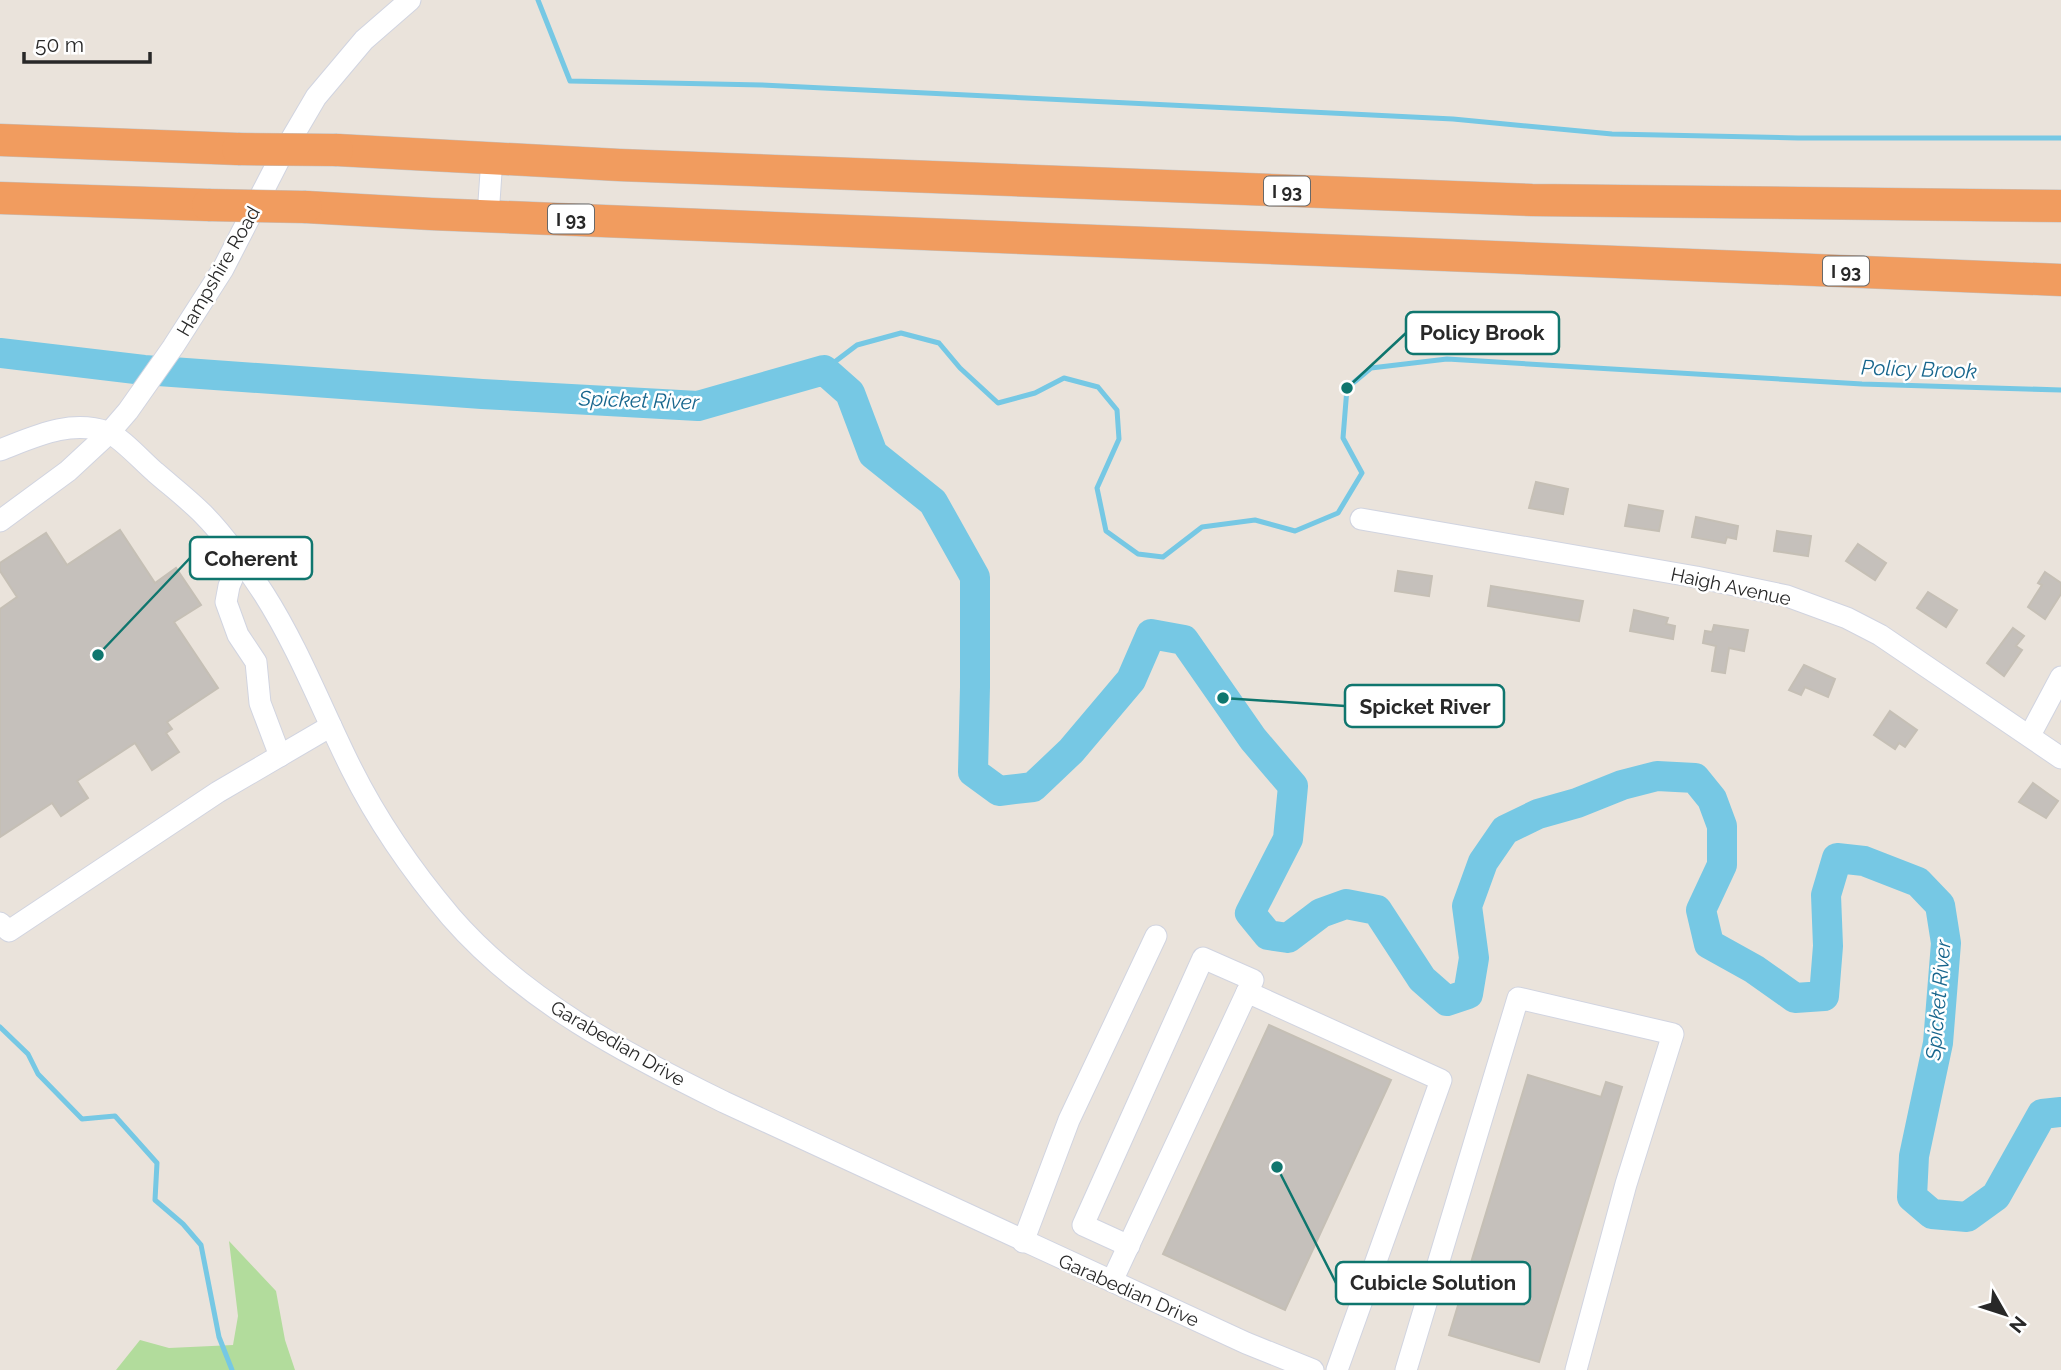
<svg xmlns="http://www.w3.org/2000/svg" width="2061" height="1370" font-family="Raleway,sans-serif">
  <rect width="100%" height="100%" fill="#eae3db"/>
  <polygon fill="#b2dc9c" points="229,1241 276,1291 285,1340 295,1370 116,1370 140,1340 169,1348 233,1345 238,1316"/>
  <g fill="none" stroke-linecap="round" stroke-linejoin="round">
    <g stroke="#76c8e4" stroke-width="5">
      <polyline points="538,0 570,81 762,85 1453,119 1612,134 1798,138 2061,138"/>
      <polyline points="824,370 857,345 901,333 939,343 960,368 998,403 1035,393 1064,378 1098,387 1117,410 1119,439 1097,488 1106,531 1138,554 1163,557 1202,527 1255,520 1295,531 1338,513 1362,473 1343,438 1347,388 1371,368 1447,359 1862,384 2061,390"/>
      <polyline points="0,1027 28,1054 38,1074 82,1119 115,1116 157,1163 155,1200 183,1224 201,1245 219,1337 232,1370"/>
    </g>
    <polyline stroke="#76c8e4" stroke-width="30" points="0,353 144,370 482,394 698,406 824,370 850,393 873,454 933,502 975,577 975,687 973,772 999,791 1033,787 1071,751 1131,680 1151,634 1184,640 1253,739 1293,786 1288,839 1250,913 1268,935 1288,938 1321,913 1346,904 1377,910 1422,979 1447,1001 1468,994 1474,958 1467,906 1483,862 1505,830 1538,814 1577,803 1622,785 1657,776 1695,778 1712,799 1722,826 1722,865 1701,910 1709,944 1754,969 1795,998 1824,996 1828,946 1826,895 1837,858 1864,861 1918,882 1940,905 1946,943 1938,1043 1914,1156 1912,1197 1932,1214 1967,1217 1996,1196 2042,1114 2061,1112"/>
  </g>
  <g fill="#c5c0bb" stroke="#c5bfb5" stroke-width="2">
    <polygon points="1536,482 1568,489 1563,514 1529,508"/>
    <polygon points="1629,505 1663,511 1659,531 1625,526"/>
    <polygon points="1696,517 1738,526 1736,539 1727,537 1725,543 1692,537"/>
    <polygon points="120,530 155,583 176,568 201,605 174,622 218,688 167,722 172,729 166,733 179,752 152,770 135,743 77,781 88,798 61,816 52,803 0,837 0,609 17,597 0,571 0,563 46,533 67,565"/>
    <polygon points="1777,531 1811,536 1808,556 1774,551"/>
    <polygon points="1858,544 1886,563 1875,580 1846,561"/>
    <polygon points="1398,571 1432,576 1429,596 1395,591"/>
    <polygon points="2045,572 2061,583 2061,594 2045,619 2028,607 2042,585 2038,583"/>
    <polygon points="1491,586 1583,601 1579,621 1488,606"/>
    <polygon points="1928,592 1957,610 1946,627 1917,608"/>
    <polygon points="1634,610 1668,618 1666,624 1675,626 1673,639 1630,631"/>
    <polygon points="1714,625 1748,630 1744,651 1729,648 1725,673 1712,671 1716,646 1703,643 1705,631 1712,632"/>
    <polygon points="2013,628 2024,636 2016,646 2022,650 2004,676 1987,663"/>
    <polygon points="1804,665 1835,679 1828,697 1805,687 1801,695 1789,690"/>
    <polygon points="1890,711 1917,730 1905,747 1899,743 1895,749 1874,735"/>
    <polygon points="2033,783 2058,801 2046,818 2019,802"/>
    <polygon points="1269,1025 1391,1080 1285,1310 1163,1254"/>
    <polygon points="1528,1075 1601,1097 1606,1082 1622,1087 1539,1362 1449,1335"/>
  </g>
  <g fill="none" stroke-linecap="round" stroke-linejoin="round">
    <defs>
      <g id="minor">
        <polyline points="488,216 492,158"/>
        <path d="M0 450C34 437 70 419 107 432 121 437 143 462 155 472 171 486 188 499 203 514 226 537 246 567 264 594 299 649 322 710 351 768 378 822 412 871 451 917 524 1001 626 1054 724 1102L1246 1343 1313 1370"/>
        <polyline points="1361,519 1696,577 1787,596 1847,618 1880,635 2061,758"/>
        <polyline points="0,521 68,471 109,433 128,411 173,347 223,269 279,160 316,97 364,40 410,0"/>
        <polyline points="240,560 229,586 226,602 238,635 256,662 260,703 280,756"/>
        <polyline points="2030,735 2061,677"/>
        <polyline points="0,923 9,931 218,792 331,726"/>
        <polyline points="1023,1242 1069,1120 1156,936"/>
        <polyline points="1129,1246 1083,1225 1203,958 1253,980 1247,992"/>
        <polyline points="1112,1281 1247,992 1441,1080 1337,1370"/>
        <polyline points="1406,1370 1518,998 1673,1034 1626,1184 1576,1370"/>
      </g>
      <g id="highway">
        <polyline points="0,140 238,149"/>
        <polyline points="337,150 619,165 1532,200 2061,206"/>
        <polyline points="0,198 208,205"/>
        <polyline points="306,207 431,214 2061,280"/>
      </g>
    </defs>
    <use href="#minor" stroke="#d1d4e0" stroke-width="23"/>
    <use href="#highway" stroke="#c3c3c3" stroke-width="33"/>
    <use href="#minor" stroke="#fff" stroke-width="21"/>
    <use href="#highway" stroke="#f19c5f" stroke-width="32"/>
    <defs>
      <g id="highway-bridge">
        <polyline points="238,149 337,150"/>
        <polyline points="208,205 306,207"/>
      </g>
    </defs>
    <use href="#highway-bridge" stroke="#c3c3c3" stroke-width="33" stroke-linecap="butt"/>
    <use href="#highway-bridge" stroke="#f19c5f" stroke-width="32"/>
  </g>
  <g text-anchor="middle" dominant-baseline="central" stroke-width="5" stroke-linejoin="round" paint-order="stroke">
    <g fill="#fff" stroke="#686868" stroke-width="2">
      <rect x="1264" y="176.5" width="46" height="29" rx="5"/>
      <rect x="548" y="204.5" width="46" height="29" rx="5"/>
      <rect x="1823" y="256.5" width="46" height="29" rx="5"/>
    </g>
    <g font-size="18" font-weight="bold" fill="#282828">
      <text x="1287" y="191">I 93</text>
      <text x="571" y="219">I 93</text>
      <text x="1846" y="271">I 93</text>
    </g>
    <g font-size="19" fill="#282828" stroke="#fff">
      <text transform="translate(218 271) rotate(-60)">Hampshire Road</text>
      <text transform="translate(1731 586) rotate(12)">Haigh Avenue</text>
      <text transform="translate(618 1043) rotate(30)">Garabedian Drive</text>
      <text transform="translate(1129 1290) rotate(24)">Garabedian Drive</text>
    </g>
    <g font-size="21" font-style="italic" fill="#18668d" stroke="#fff">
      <text transform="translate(1919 369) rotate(2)">Policy Brook</text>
      <text transform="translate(639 400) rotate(2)">Spicket River</text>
      <text transform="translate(1938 1000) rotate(-85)">Spicket River</text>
    </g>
  </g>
  <path fill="none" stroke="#0f766e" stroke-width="2.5" d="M1347 388L1406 333M98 655L190 558M1223 698L1345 706M1277 1167L1336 1283"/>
  <g fill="#0f766e" stroke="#fff" stroke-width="2.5">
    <circle cx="1347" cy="388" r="7"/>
    <circle cx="98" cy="655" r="7"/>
    <circle cx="1223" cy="698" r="7"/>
    <circle cx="1277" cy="1167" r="7"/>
  </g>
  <g fill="#fff" stroke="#0f766e" stroke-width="2.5">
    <rect x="1406" y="312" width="153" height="42" rx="7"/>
    <rect x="190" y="537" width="122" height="42" rx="7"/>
    <rect x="1345" y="685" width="159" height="42" rx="7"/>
    <rect x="1336" y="1262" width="194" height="42" rx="7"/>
  </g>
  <g font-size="21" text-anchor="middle" font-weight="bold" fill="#282828">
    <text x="1482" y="340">Policy Brook</text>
    <text x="251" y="566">Coherent</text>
    <text x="1425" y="714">Spicket River</text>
    <text x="1433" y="1290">Cubicle Solution</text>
  </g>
  <g transform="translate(2005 1314) rotate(129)" stroke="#ffffff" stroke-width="5" paint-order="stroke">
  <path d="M0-5L12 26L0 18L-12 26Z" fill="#282828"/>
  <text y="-10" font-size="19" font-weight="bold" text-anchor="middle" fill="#282828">N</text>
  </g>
  <path d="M24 52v10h126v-10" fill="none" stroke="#282828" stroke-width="3.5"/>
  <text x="35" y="52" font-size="21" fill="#282828" stroke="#ffffff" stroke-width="5" paint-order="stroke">50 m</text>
</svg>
